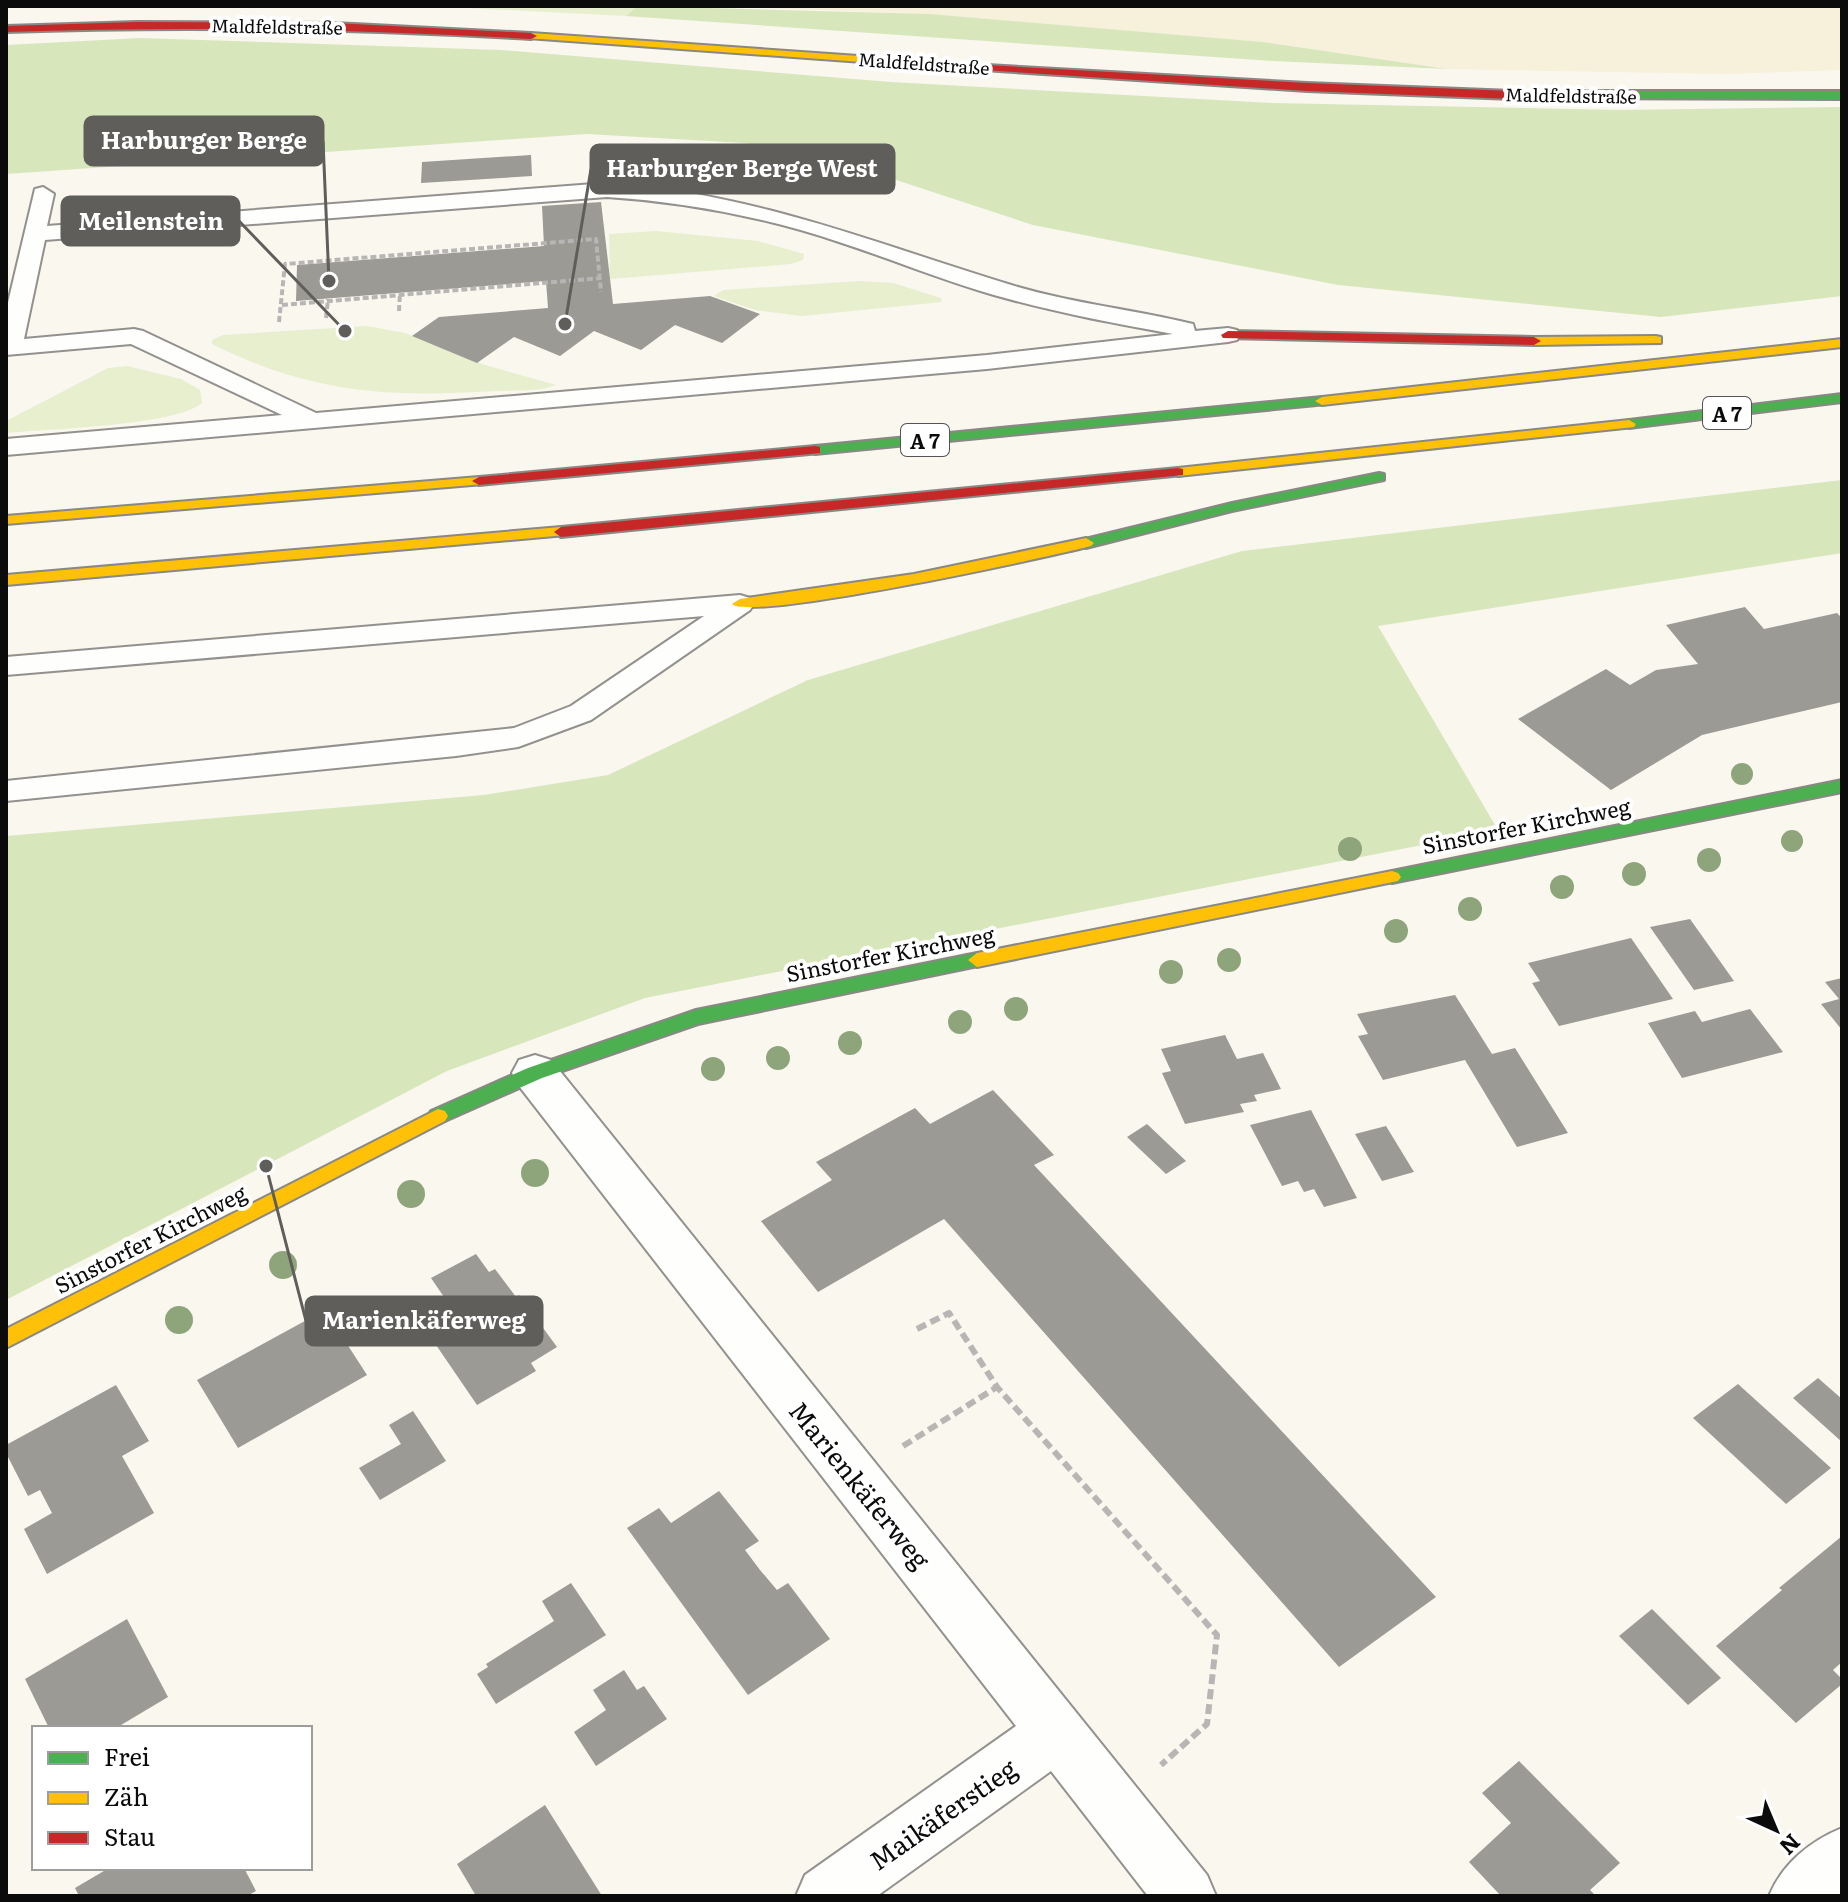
<svg xmlns="http://www.w3.org/2000/svg" width="1848" height="1902" font-family="Literata,serif">
  <rect width="100%" height="100%" fill="#faf7ef"/>
  <polygon fill="#f7f0db" points="705,6 1842,6 1842,70 1726,74 1447,69 1263,42 930,14"/>
  <g fill="#e7efcf">
    <polygon points="427,6 637,6 626,16"/>
    <polygon points="656,231 758,241 804,254 803,260 791,264 610,279 609,234"/>
    <polygon points="860,281 893,283 941,298 942,302 802,316 755,310 714,296 723,290"/>
    <path d="M367 326 405 333 485 365 556 385C539 392 514 390 495 391 387 398 310 393 212 344V340L223 335Z"/>
    <path d="M127 366 181 379 200 390 202 403C175 426 46 429 6 433V421L108 368Z"/>
  </g>
  <g fill="#d8e6bc">
    <polygon points="637,6 930,14 1263,42 1447,69 1273,61 626,16"/>
    <polygon points="140,38 501,50 891,82 1272,103 1619,110 1842,107 1842,296 1661,317 1338,285 1033,225 832,159 744,143 587,134 6,174 6,45"/>
    <polygon points="1842,480 1842,553 1378,626 1498,830 645,998 447,1071 6,1300 6,836 484,795 608,775 808,680 1242,551"/>
  </g>
  <g fill="#9c9a95">
    <polygon points="531,155 532,176 421,183 422,162"/>
    <polygon points="601,202 613,304 710,296 760,314 722,343 675,325 641,350 594,331 560,356 514,337 477,363 412,336 439,317 548,308 546,281 296,301 297,265 544,246 542,206"/>
    <polygon points="1745,607 1764,629 1837,613 1842,618 1842,702 1702,735 1611,790 1518,719 1606,669 1630,685 1656,670 1698,664 1666,625"/>
    <polygon points="1690,919 1734,981 1694,990 1650,927"/>
    <polygon points="1631,938 1673,999 1559,1026 1532,983 1540,981 1528,963"/>
    <polygon points="1842,978 1842,1030 1821,1004 1839,999 1825,982"/>
    <polygon points="1455,995 1492,1054 1515,1048 1568,1133 1517,1147 1465,1060 1383,1080 1358,1036 1368,1034 1357,1014"/>
    <polygon points="1750,1009 1783,1052 1682,1078 1648,1023 1695,1011 1702,1022"/>
    <polygon points="1225,1035 1237,1059 1263,1053 1281,1089 1254,1095 1257,1101 1240,1104 1244,1112 1185,1124 1162,1073 1171,1071 1161,1049"/>
    <polygon points="993,1090 1054,1155 1034,1165 1436,1597 1339,1667 944,1219 818,1292 761,1221 832,1180 816,1162 915,1108 930,1124"/>
    <polygon points="1311,1110 1357,1198 1324,1207 1314,1189 1304,1192 1298,1181 1282,1186 1250,1125"/>
    <polygon points="1147,1124 1186,1161 1166,1174 1127,1137"/>
    <polygon points="1386,1126 1414,1172 1382,1181 1355,1134"/>
    <polygon points="476,1254 489,1272 495,1269 516,1297 519,1295 557,1347 531,1363 536,1371 477,1405 434,1342 438,1339 419,1311 444,1297 431,1278"/>
    <polygon points="325,1310 367,1375 238,1448 197,1380"/>
    <polygon points="1818,1378 1842,1399 1842,1442 1793,1398"/>
    <polygon points="1738,1384 1831,1468 1786,1504 1693,1418"/>
    <polygon points="116,1385 149,1441 122,1456 154,1513 47,1574 24,1529 52,1513 40,1490 28,1496 6,1453 6,1445"/>
    <polygon points="413,1411 446,1461 380,1500 359,1468 401,1444 389,1425"/>
    <polygon points="719,1491 759,1541 745,1550 760,1570 777,1590 788,1583 830,1639 748,1695 627,1528 659,1508 671,1523"/>
    <polygon points="1842,1536 1842,1662 1833,1670 1842,1679 1842,1684 1796,1723 1716,1646 1782,1590 1779,1588"/>
    <polygon points="571,1583 606,1635 496,1704 477,1674 488,1667 486,1664 554,1621 542,1601"/>
    <polygon points="1652,1609 1721,1678 1688,1705 1619,1636"/>
    <polygon points="127,1619 168,1697 116,1728 49,1728 25,1679"/>
    <polygon points="624,1670 637,1690 644,1686 667,1719 596,1766 574,1732 606,1710 593,1690"/>
    <polygon points="1519,1761 1620,1863 1590,1890 1596,1896 1501,1896 1469,1862 1511,1823 1482,1793"/>
    <polygon points="545,1805 602,1896 476,1896 457,1864"/>
    <polygon points="109,1868 244,1868 256,1891 247,1896 79,1896 75,1888"/>
  </g>
  <g fill="none" stroke-linecap="round" stroke-linejoin="round">
    <defs>
      <g id="lane">
        <path d="M607 183C753 193 871 242 1008 284 1069 303 1132 309 1193 324L1195 331 1228 328 1237 330 1240 335 1237 340 1228 342 987 369 6 455V439L282 415 131 344 6 355V311L35 189 43 187 54 194 47 226ZM607 197C686 202 764 217 839 242 891 259 942 280 994 295 1053 312 1113 323 1173 334L987 355 316 413 143 331 134 329 24 339 45 240Z"/>
        <polygon points="740,595 750,598 754,604 750,610 591,720 518,747 456,756 6,801 6,781 514,728 571,706 704,616 6,675 6,657"/>
      </g>
      <g id="street">
        <polygon points="535,1055 551,1060 1207,1875 1216,1896 1148,1896 1051,1771 877,1896 796,1896 805,1875 1016,1726 519,1086 512,1073 519,1060"/>
        <path d="M1842 1828V1896H1769C1782 1864 1810 1841 1842 1828Z"/>
      </g>
      <g id="fast">
        <polygon points="1513,91 1842,91 1842,99 1509,98 1509,92"/>
        <polygon points="1842,394 1842,402 1629,428 1622,424 1629,420"/>
        <polygon points="1322,397 1329,401 1327,404 815,454 808,450 815,446"/>
        <polygon points="1379,473 1384,474 1384,480 1232,511 1086,548 1078,543 1081,540 1232,503"/>
        <polygon points="1842,780 1842,792 1392,883 1383,877 1392,871"/>
        <polygon points="977,953 983,955 986,960 983,965 698,1024 542,1078 445,1121 431,1121 428,1116 431,1111 528,1068 696,1010"/>
      </g>
      <g id="slow">
        <polygon points="531,33 987,65 993,68 987,71 527,38 525,36"/>
        <polygon points="1656,336 1661,337 1661,343 1534,345 1527,341 1534,337"/>
        <polygon points="1842,339 1842,347 1322,405 1315,401 1322,397"/>
        <polygon points="1629,420 1636,424 1634,427 1178,476 1171,472 1178,468"/>
        <polygon points="479,477 486,481 484,484 6,524 6,516"/>
        <polygon points="561,527 568,532 566,535 6,585 6,575"/>
        <path d="M1086 538 1094 543 1091 546C1049 557 751 622 732 604L740 599 914 574Z"/>
        <polygon points="1392,871 1398,873 1401,877 1398,881 977,967 968,960 977,953"/>
        <polygon points="438,1109 445,1111 448,1116 445,1121 6,1348 6,1329"/>
      </g>
      <g id="jam">
        <path d="M137 22 334 23 531 33 537 36 531 39C356 29 181 26 6 32V26Z"/>
        <polygon points="987,65 1307,83 1513,91 1519,95 1513,99 1307,91 983,70 983,66"/>
        <polygon points="1228,331 1534,337 1541,341 1534,345 1223,338 1221,335"/>
        <polygon points="815,446 820,447 820,453 479,485 472,481 479,477"/>
        <polygon points="1178,468 1183,469 1183,475 561,537 554,532 561,527"/>
      </g>
    </defs>
    <use href="#lane" stroke="#93918e" stroke-width="4"/>
    <use href="#street" stroke="#93918e" stroke-width="4"/>
    <use href="#fast" stroke="#898884" stroke-width="4"/>
    <use href="#slow" stroke="#898884" stroke-width="4"/>
    <use href="#jam" stroke="#898884" stroke-width="4"/>
    <g stroke="#b7b6b5" stroke-width="4" stroke-dasharray="6 3" stroke-linecap="butt">
      <polyline points="282,305 601,278"/>
      <polyline points="399,311 400,293"/>
      <polyline points="326,318 328,299"/>
      <polyline points="279,322 285,264 596,239 601,292"/>
    </g>
    <g stroke="#b7b6b5" stroke-width="6" stroke-dasharray="10 5" stroke-linecap="butt">
      <polyline points="917,1329 949,1313 997,1387 1217,1635 1207,1724 1161,1765"/>
      <polyline points="903,1446 997,1387"/>
    </g>
    <use href="#lane" fill="#fefefd" fill-rule="evenodd"/>
    <use href="#street" fill="#fefefd" fill-rule="evenodd"/>
    <use href="#fast" fill="#4caf50" fill-rule="evenodd"/>
    <use href="#slow" fill="#ffc107" fill-rule="evenodd"/>
    <use href="#jam" fill="#c62828" fill-rule="evenodd"/>
  </g>
  <g fill="#8ea57b">
    <circle cx="1742" cy="774" r="11"/>
    <circle cx="1792" cy="841" r="11"/>
    <circle cx="1350" cy="849" r="12"/>
    <circle cx="1709" cy="860" r="12"/>
    <circle cx="1634" cy="874" r="12"/>
    <circle cx="1562" cy="887" r="12"/>
    <circle cx="1470" cy="909" r="12"/>
    <circle cx="1396" cy="931" r="12"/>
    <circle cx="1229" cy="960" r="12"/>
    <circle cx="1171" cy="972" r="12"/>
    <circle cx="1016" cy="1009" r="12"/>
    <circle cx="960" cy="1022" r="12"/>
    <circle cx="850" cy="1043" r="12"/>
    <circle cx="778" cy="1058" r="12"/>
    <circle cx="713" cy="1069" r="12"/>
    <circle cx="535" cy="1173" r="14"/>
    <circle cx="411" cy="1194" r="14"/>
    <circle cx="283" cy="1265" r="14"/>
    <circle cx="179" cy="1320" r="14"/>
  </g>
  <g text-anchor="middle" dominant-baseline="central" stroke-width="8" stroke-linejoin="round" paint-order="stroke">
    <g font-size="18" fill="#0b0b0b" stroke="#fff">
      <text transform="translate(277 26) rotate(1)">Maldfeldstraße</text>
      <text transform="translate(924 63) rotate(4)">Maldfeldstraße</text>
      <text transform="translate(1571 95) rotate(1)">Maldfeldstraße</text>
    </g>
    <g fill="#fff" stroke="#545454" stroke-width="2">
      <rect x="1703" y="397" width="48" height="32" rx="6"/>
      <rect x="901" y="424" width="48" height="32" rx="6"/>
    </g>
    <g font-size="20" font-weight="bold" fill="#0b0b0b">
      <text x="1727" y="413">A 7</text>
      <text x="925" y="440">A 7</text>
    </g>
    <g font-size="22" fill="#0b0b0b" stroke="#fff">
      <text transform="translate(1526 825) rotate(-11)">Sinstorfer Kirchweg</text>
      <text transform="translate(890 953) rotate(-11)">Sinstorfer Kirchweg</text>
      <text transform="translate(150 1238) rotate(-27)">Sinstorfer Kirchweg</text>
    </g>
    <g font-size="26" fill="#0b0b0b" stroke="#fff">
      <text transform="translate(861 1484) rotate(51)">Marienkäferweg</text>
      <text transform="translate(942 1813) rotate(-35)">Maikäferstieg</text>
    </g>
  </g>
  <path fill="none" stroke="#5f5e5b" stroke-width="3" d="M329 281L323 141M565 324L591 169M345 331L239 221M266 1166L306 1321"/>
  <g fill="#5f5e5b" stroke="#fff" stroke-width="3">
    <circle cx="329" cy="281" r="8"/>
    <circle cx="565" cy="324" r="8"/>
    <circle cx="345" cy="331" r="8"/>
    <circle cx="266" cy="1166" r="8"/>
  </g>
  <g fill="#5f5e5b" stroke="#5f5e5b" stroke-width="3">
    <rect x="85" y="117" width="238" height="48" rx="8"/>
    <rect x="591" y="145" width="303" height="48" rx="8"/>
    <rect x="62" y="197" width="177" height="48" rx="8"/>
    <rect x="306" y="1297" width="236" height="48" rx="8"/>
  </g>
  <g font-size="24" text-anchor="middle" font-weight="bold" fill="#fff">
    <text x="204" y="149">Harburger Berge</text>
    <text x="742" y="177">Harburger Berge West</text>
    <text x="151" y="230">Meilenstein</text>
    <text x="424" y="1329">Marienkäferweg</text>
  </g>
  <rect width="1848" height="1902" fill="none" stroke="#0b0b0b" stroke-width="16"/>
  <rect x="32" y="1726" width="280" height="144" fill="#ffffff" stroke="#9d9d9d" stroke-width="2"/>
  <rect x="48" y="1752" width="40" height="12" fill="#4caf50" stroke="#9d9d9d" stroke-width="2"/>
  <text x="104" y="1766" font-size="24" fill="#0b0b0b">Frei</text>
  <rect x="48" y="1792" width="40" height="12" fill="#ffc107" stroke="#9d9d9d" stroke-width="2"/>
  <text x="104" y="1806" font-size="24" fill="#0b0b0b">Zäh</text>
  <rect x="48" y="1832" width="40" height="12" fill="#c62828" stroke="#9d9d9d" stroke-width="2"/>
  <text x="104" y="1846" font-size="24" fill="#0b0b0b">Stau</text>
  <g transform="translate(1776 1830) rotate(136)" stroke="#ffffff" stroke-width="6" paint-order="stroke">
  <path d="M0-6L14 30L0 20L-14 30Z" fill="#0b0b0b"/>
  <text y="-12" font-size="22" font-weight="bold" text-anchor="middle" fill="#0b0b0b">N</text>
  </g>
</svg>
